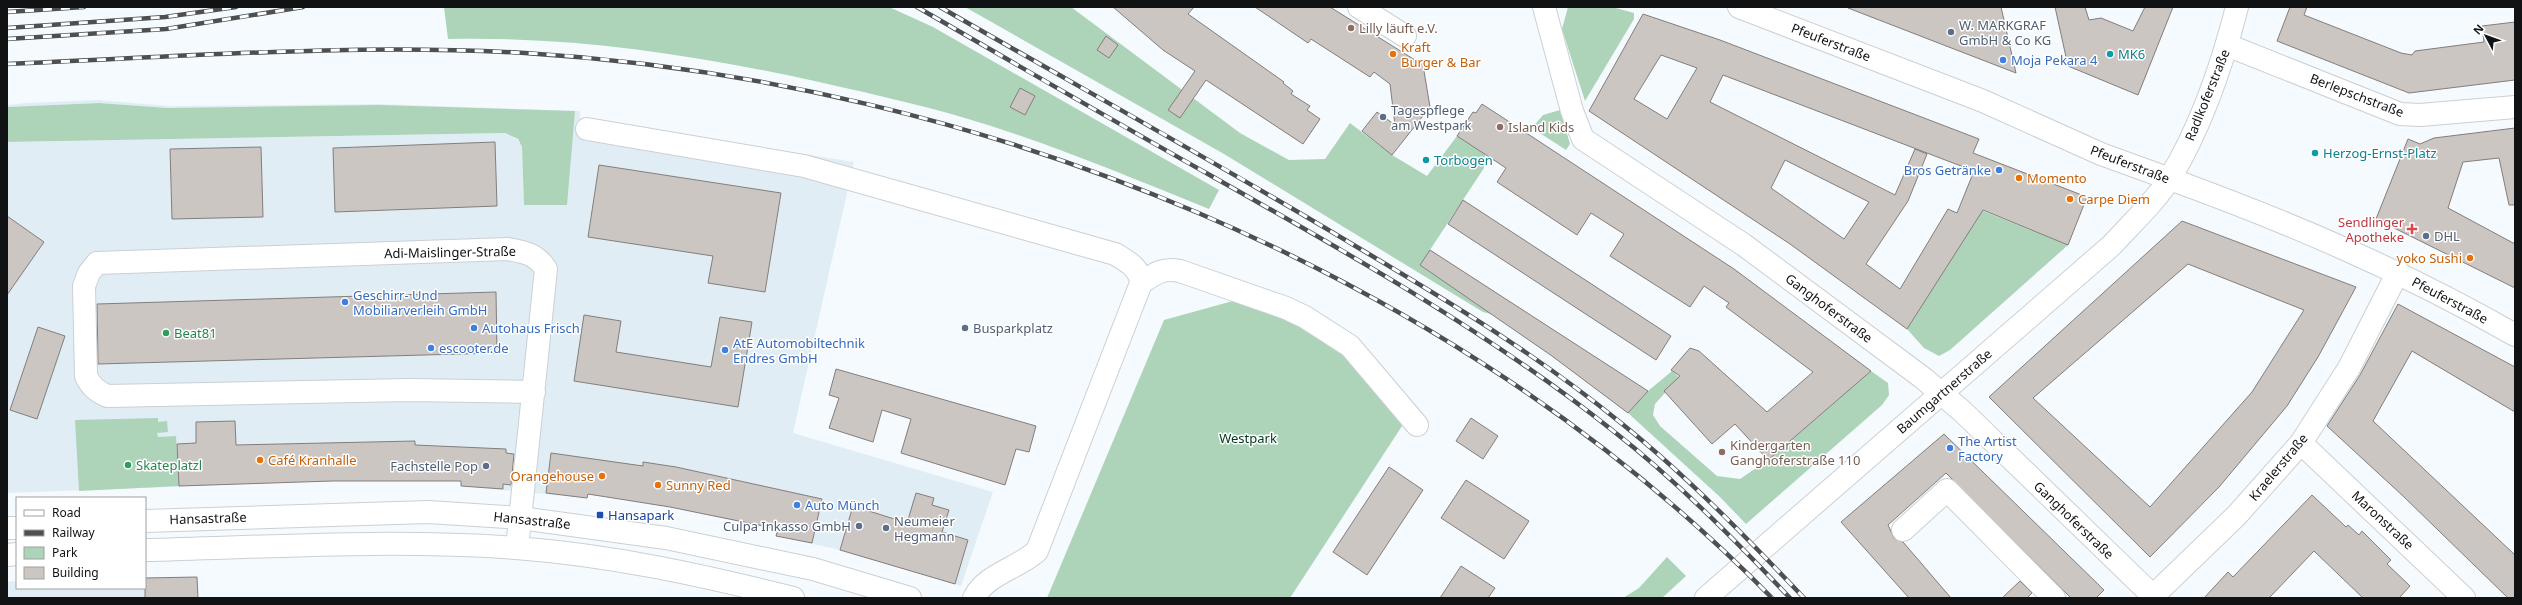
<svg xmlns="http://www.w3.org/2000/svg" width="2522" height="605" font-family="'Noto Sans',sans-serif">
  <rect width="100%" height="100%" fill="#f5fafe"/>
  <g fill="#e1edf5">
    <polygon points="97,100 169,106 379,104 580,111 580,118 854,162 793,433 993,492 961,586 840,550 776,536 778,529 670,507 588,494 587,498 461,486 461,481 332,481 7,493 7,142 505,133 518,140 522,147 524,205 575,112 168,108 99,103 7,107 7,105 26,103"/>
    <polygon points="197,577 198,598 7,598 7,582 17,581 17,588 145,588 145,578"/>
  </g>
  <g fill="#add4b9">
    <path d="M444 7H889L933 27 1219 190 1209 209C1137 180 1065 150 991 126 935 108 877 95 819 82 697 55 573 36 448 39Z"/>
    <polygon points="965,7 1071,7 1240,133 1289,160 1325,159 1350,123 1392,155 1427,176 1457,136 1485,154 1484,168 1420,265 1491,314 1483,312 1224,154"/>
    <polygon points="1568,7 1612,7 1634,13 1634,19 1585,101 1562,29"/>
    <polygon points="99,103 168,108 379,105 575,111 567,205 524,205 522,147 518,139 505,133 7,142 7,107"/>
    <polygon points="1560,110 1570,144 1566,150 1532,128 1543,115"/>
    <polygon points="1978,209 2068,245 1950,350 1939,356 1924,348 1907,329 1975,222"/>
    <polygon points="1240,299 1325,338 1349,357 1384,392 1402,426 1290,598 1047,598 1164,320"/>
    <polygon points="1672,371 1679,377 1655,404 1653,415 1660,426 1717,476 1740,479 1768,460 1871,371 1888,383 1889,395 1882,405 1746,524 1720,497 1628,413 1648,391"/>
    <polygon points="158,418 158,422 167,421 168,432 157,433 158,437 176,436 179,486 79,491 75,420"/>
    <polygon points="1667,557 1686,576 1662,598 1623,598 1639,588"/>
  </g>
  <g fill="#ccc6c3" stroke="#837e7b" fill-rule="evenodd">
    <polygon points="1113,7 1194,7 1188,14 1284,82 1283,83 1293,91 1291,94 1310,106 1307,110 1320,119 1303,144 1206,80 1180,118 1168,110 1195,71 1163,50"/>
    <polygon points="1255,7 1330,7 1423,65 1430,107 1392,155 1362,131 1377,112 1395,125 1390,84 1374,72 1370,77 1311,39 1308,43"/>
    <polygon points="1848,7 2001,7 2016,73 1848,8"/>
    <polygon points="2055,7 2085,7 2089,20 2101,18 2133,31 2145,7 2173,7 2138,95 2068,66"/>
    <polygon points="2290,7 2307,7 2304,15 2401,53 2412,55 2415,51 2484,42 2482,26 2515,22 2515,80 2409,93 2277,41"/>
    <path d="M1643 14 1720 40 1979 139 1973 153 2087 197 2068 245 1983 210 1907 329 1790 244 1589 111ZM1661 55 1697 68 1667 119 1634 99ZM1723 75 1974 171 1957 213 1948 209 1900 289 1866 264 1908 201 1927 154 1915 149 1895 195 1710 102ZM1785 160 1869 202 1844 239 1771 188Z"/>
    <polygon points="1106,36 1118,45 1109,58 1097,50"/>
    <polygon points="1020,88 1035,96 1025,115 1010,107"/>
    <polygon points="1482,104 1734,269 1871,371 1768,460 1735,424 1712,444 1664,391 1680,376 1671,370 1690,348 1699,351 1767,412 1813,372 1726,307 1729,303 1704,286 1690,307 1610,256 1624,234 1591,213 1577,235 1497,182 1506,168 1457,136 1473,112 1476,113"/>
    <polygon points="2515,128 2515,205 2509,205 2499,158 2463,162 2448,208 2515,244 2515,288 2376,219 2408,139 2420,144 2434,138"/>
    <polygon points="495,142 497,206 335,212 333,148"/>
    <polygon points="261,147 263,217 172,219 170,149"/>
    <polygon points="599,165 781,193 765,292 708,283 713,256 588,237"/>
    <polygon points="1463,200 1671,336 1656,360 1448,224"/>
    <polygon points="7,216 44,242 7,295"/>
    <path d="M2182 221 2356 287 2318 357 2287 406 2219 487 2150 557 1989 397ZM2188 264 2304 310 2252 392 2150 507 2033 398Z"/>
    <polygon points="1430,250 1648,391 1628,413 1552,356 1420,265"/>
    <polygon points="496,292 497,353 98,364 97,304"/>
    <polygon points="2398,304 2515,367 2515,412 2412,351 2373,421 2515,555 2515,598 2508,598 2403,496 2327,426 2360,375"/>
    <polygon points="584,315 621,321 616,352 711,367 720,317 752,322 738,407 574,381"/>
    <polygon points="38,327 65,336 37,419 10,410"/>
    <polygon points="836,369 1036,426 1029,452 1016,449 1005,485 901,453 911,419 882,410 873,442 829,428 839,398 829,395"/>
    <polygon points="1471,418 1498,436 1483,459 1456,441"/>
    <polygon points="235,421 236,445 415,441 415,445 506,449 506,453 514,454 511,485 503,484 503,489 461,486 461,481 332,481 179,486 177,444 196,443 196,422"/>
    <polygon points="1944,434 2104,590 2096,598 2071,598 1946,473 1888,525 1894,538 1903,542 1951,598 1909,598 1841,522"/>
    <polygon points="551,453 643,466 643,462 676,467 822,499 812,543 776,536 778,529 670,507 588,494 587,498 546,493"/>
    <polygon points="1389,467 1423,490 1367,575 1333,552"/>
    <polygon points="1466,480 1529,521 1504,559 1441,518"/>
    <polygon points="916,493 934,498 932,505 949,510 942,532 968,540 955,584 840,550 853,506 907,523"/>
    <polygon points="2312,495 2346,527 2348,525 2359,535 2362,531 2391,560 2387,564 2410,586 2399,598 2363,598 2314,551 2269,598 2204,598 2228,572 2233,577"/>
    <polygon points="1461,566 1495,588 1488,598 1440,598"/>
    <polygon points="197,577 198,598 145,598 145,578"/>
    <polygon points="2020,581 2032,593 2027,598 2002,598"/>
  </g>
  <g fill="none" stroke-linecap="round" stroke-linejoin="round">
    <defs>
      <g id="minor">
        <polyline points="1359,7 1405,36"/>
        <polyline points="1544,7 1572,111 1583,139 1744,245 1923,378 1962,411 2155,598"/>
        <polyline points="1739,7 1983,101 2101,154 2170,179"/>
        <polyline points="2227,45 2400,114 2420,115 2515,107"/>
        <path d="M587 129 804 166 1115 254C1127 261 1140 268 1141 283L1037 551C1017 569 986 574 974 598"/>
        <path d="M1141 283C1154 274 1163 267 1180 271L1286 308 1305 317 1350 346 1417 425"/>
        <polyline points="2301,443 2464,598"/>
        <polyline points="1903,530 1947,490 2054,598"/>
        <path d="M517 548 546 269C536 254 525 252 508 249L97 263 89 273 84 286 86 376C91 387 97 391 107 396L409 390 534 392"/>
        <polyline points="2151,598 2237,515 2301,443 2349,368 2398,272"/>
      </g>
      <g id="major">
        <path d="M2170 179C2291 223 2403 271 2515 335"/>
        <polyline points="145,521 428,512 521,518 666,538 813,569 910,598"/>
        <polyline points="7,528 17,528"/>
        <path d="M145 550C269 547 392 539 516 548 610 555 702 575 793 598"/>
        <polyline points="7,555 17,554"/>
        <path d="M1706 598 2112 245C2130 225 2156 201 2170 178 2202 125 2222 66 2237 7"/>
      </g>
    </defs>
    <use href="#minor" stroke="#cbd0d4" stroke-width="24"/>
    <use href="#major" stroke="#cbd0d4" stroke-width="24"/>
    <use href="#minor" stroke="#fff" stroke-width="22"/>
    <use href="#major" stroke="#fff" stroke-width="22"/>
    <defs>
      <g id="rail">
        <path d="M917 7C1014 63 1110 119 1208 174 1346 252 1487 331 1612 430 1676 480 1734 539 1790 598"/>
        <path d="M940 7C1079 87 1219 164 1357 247 1448 301 1539 356 1621 423 1687 476 1746 537 1804 598"/>
        <polyline points="7,12 84,7"/>
        <polyline points="7,28 165,17 236,7"/>
        <polyline points="7,39 166,29 303,7"/>
        <path d="M7 64C179 57 352 43 525 53 979 81 1451 270 1772 598"/>
      </g>
    </defs>
    <use href="#rail" stroke="#4d5052" stroke-width="4.5"/>
    <use href="#rail" stroke="#fff" stroke-width="3" stroke-dasharray="9" stroke-linecap="butt"/>
  </g>
  <g fill="#8d6e63" stroke="#fff" stroke-width="1.5">
    <circle cx="1351" cy="28" r="4"/>
    <circle cx="1500" cy="127" r="4"/>
    <circle cx="1722" cy="452" r="4"/>
  </g>
  <g fill="#5c6f8a" stroke="#fff" stroke-width="1.5">
    <circle cx="1951" cy="32" r="4"/>
    <circle cx="1383" cy="117" r="4"/>
    <circle cx="2426" cy="236" r="4"/>
    <circle cx="965" cy="328" r="4"/>
    <circle cx="486" cy="466" r="4"/>
    <circle cx="859" cy="526" r="4"/>
    <circle cx="886" cy="528" r="4"/>
  </g>
  <g fill="#e8710a" stroke="#fff" stroke-width="1.5">
    <circle cx="1393" cy="54" r="4"/>
    <circle cx="2019" cy="178" r="4"/>
    <circle cx="2070" cy="199" r="4"/>
    <circle cx="2470" cy="258" r="4"/>
    <circle cx="260" cy="460" r="4"/>
    <circle cx="602" cy="476" r="4"/>
    <circle cx="658" cy="485" r="4"/>
  </g>
  <g fill="#0f9aa8" stroke="#fff" stroke-width="1.5">
    <circle cx="2110" cy="54" r="4"/>
    <circle cx="2315" cy="153" r="4"/>
    <circle cx="1426" cy="160" r="4"/>
  </g>
  <g fill="#3f7fe0" stroke="#fff" stroke-width="1.5">
    <circle cx="2003" cy="60" r="4"/>
    <circle cx="1999" cy="170" r="4"/>
    <circle cx="345" cy="302" r="4"/>
    <circle cx="474" cy="328" r="4"/>
    <circle cx="431" cy="348" r="4"/>
    <circle cx="725" cy="350" r="4"/>
    <circle cx="1950" cy="448" r="4"/>
    <circle cx="797" cy="505" r="4"/>
  </g>
  <path fill="#e0444e" stroke="#fff" stroke-width="1.5" d="M2410 223h4v4h4v4h-4v4h-4v-4h-4v-4h4z"/>
  <g fill="#2e9e5b" stroke="#fff" stroke-width="1.5">
    <circle cx="166" cy="333" r="4"/>
    <circle cx="128" cy="465" r="4"/>
  </g>
  <rect fill="#1a4fb4" stroke="#fff" stroke-width="1.5" x="596" y="511" width="8" height="8" rx="2"/>
  <g text-anchor="middle" dominant-baseline="central" stroke-width="3" stroke-linejoin="round" paint-order="stroke">
    <g font-size="13" fill="#4e5e75" stroke="#fff" text-anchor="start">
      <text x="1959" y="25">W. MARKGRAF<tspan x="1959" dy="15">GmbH &amp; Co KG</tspan></text>
      <text x="1391" y="110">Tagespflege<tspan x="1391" dy="15">am Westpark</tspan></text>
      <text x="2434" y="236">DHL</text>
      <text x="973" y="328">Busparkplatz</text>
      <text x="478" y="466" text-anchor="end">Fachstelle Pop</text>
      <text x="894" y="521">Neumeier<tspan x="894" dy="15">Heg‍mann</tspan></text>
      <text x="851" y="526" text-anchor="end">Culpa Inkasso GmbH</text>
    </g>
    <g font-size="13" fill="#785e54" stroke="#fff" text-anchor="start">
      <text x="1359" y="28">Lilly läuft e.V.</text>
      <text x="1508" y="127">Island Kids</text>
      <text x="1730" y="445">Kindergarten<tspan x="1730" dy="15">Ganghoferstraße 110</tspan></text>
    </g>
    <g font-size="13" fill="#101214" stroke="#fff">
      <text transform="translate(1831 42) rotate(21)">Pfeuferstraße</text>
      <text transform="translate(2207 95) rotate(-68)">Radlkoferstraße</text>
      <text transform="translate(2357 95) rotate(21)">Berlepschstraße</text>
      <text transform="translate(2130 164) rotate(21)">Pfeuferstraße</text>
      <text transform="translate(450 252) rotate(-1)">Adi-Maislinger-Straße</text>
      <text transform="translate(2450 300) rotate(28)">Pfeuferstraße</text>
      <text transform="translate(1829 308) rotate(37)">Ganghoferstraße</text>
      <text transform="translate(1944 391) rotate(-41)">Baumgartnerstraße</text>
      <text transform="translate(2278 467) rotate(-50)">Kraelerstraße</text>
      <text transform="translate(208 518) rotate(-2)">Hansastraße</text>
      <text transform="translate(532 520) rotate(6)">Hansastraße</text>
      <text transform="translate(2074 520) rotate(44)">Ganghoferstraße</text>
      <text transform="translate(2383 520) rotate(43)">Maronstraße</text>
    </g>
    <g font-size="13" fill="#c56008" stroke="#fff" text-anchor="start">
      <text x="1401" y="47">Kraft<tspan x="1401" dy="15">Burger &amp; Bar</tspan></text>
      <text x="2027" y="178">Momento</text>
      <text x="2078" y="199">Carpe Diem</text>
      <text x="2462" y="258" text-anchor="end">yoko Sushi</text>
      <text x="268" y="460">Café Kranhalle</text>
      <text x="594" y="476" text-anchor="end">Orangehouse</text>
      <text x="666" y="485">Sunny Red</text>
    </g>
    <g font-size="13" fill="#0d838f" stroke="#fff" text-anchor="start">
      <text x="2118" y="54">MK6</text>
      <text x="2323" y="153">Herzog-Ernst-Platz</text>
      <text x="1434" y="160">Torbogen</text>
    </g>
    <g font-size="13" fill="#366cbe" stroke="#fff" text-anchor="start">
      <text x="2011" y="60">Moja Pekara 4</text>
      <text x="1991" y="170" text-anchor="end">Bros Getränke</text>
      <text x="353" y="295">Geschirr- Und<tspan x="353" dy="15">Mobiliarverleih GmbH</tspan></text>
      <text x="482" y="328">Autohaus Frisch</text>
      <text x="733" y="343">AtE Automobiltechnik<tspan x="733" dy="15">Endres GmbH</tspan></text>
      <text x="439" y="348">escooter.de</text>
      <text x="1958" y="441">The Artist<tspan x="1958" dy="15">Factory</tspan></text>
      <text x="805" y="505">Auto Münch</text>
    </g>
    <g font-size="13" fill="#be3a42" stroke="#fff" text-anchor="end">
      <text x="2404" y="222">Sendlinger<tspan x="2404" dy="15">Apotheke</tspan></text>
    </g>
    <g font-size="13" fill="#27864d" stroke="#fff" text-anchor="start">
      <text x="174" y="333">Beat81</text>
      <text x="136" y="465">Skateplatzl</text>
    </g>
    <g font-size="13" fill="#01351b" stroke="#fff">
      <text x="1248" y="438">Westpark</text>
    </g>
    <g font-size="13" fill="#164399" stroke="#fff" text-anchor="start">
      <text x="608" y="515">Hansapark</text>
    </g>
  </g>
  <rect width="2522" height="605" fill="none" stroke="#101214" stroke-width="16"/>
  <rect x="16" y="497" width="130" height="92" fill="#ffffff" stroke="#9fa0a1"/>
  <rect x="24" y="510" width="20" height="6" fill="#ffffff" stroke="#9fa0a1"/>
  <text x="52" y="517" font-size="12" fill="#101214">Road</text>
  <rect x="24" y="530" width="20" height="6" fill="#4d5052" stroke="#9fa0a1"/>
  <text x="52" y="537" font-size="12" fill="#101214">Railway</text>
  <rect x="24" y="547" width="20" height="12" fill="#add4b9" stroke="#9fa0a1"/>
  <text x="52" y="557" font-size="12" fill="#101214">Park</text>
  <rect x="24" y="567" width="20" height="12" fill="#ccc6c3" stroke="#9fa0a1"/>
  <text x="52" y="577" font-size="12" fill="#101214">Building</text>
  <g transform="translate(2486 36) rotate(311)" stroke="#ffffff" stroke-width="3" paint-order="stroke">
  <path d="M0-3L7 15L0 10L-7 15Z" fill="#101214"/>
  <text y="-6" font-size="11" font-weight="bold" text-anchor="middle" fill="#101214">N</text>
  </g>
</svg>
